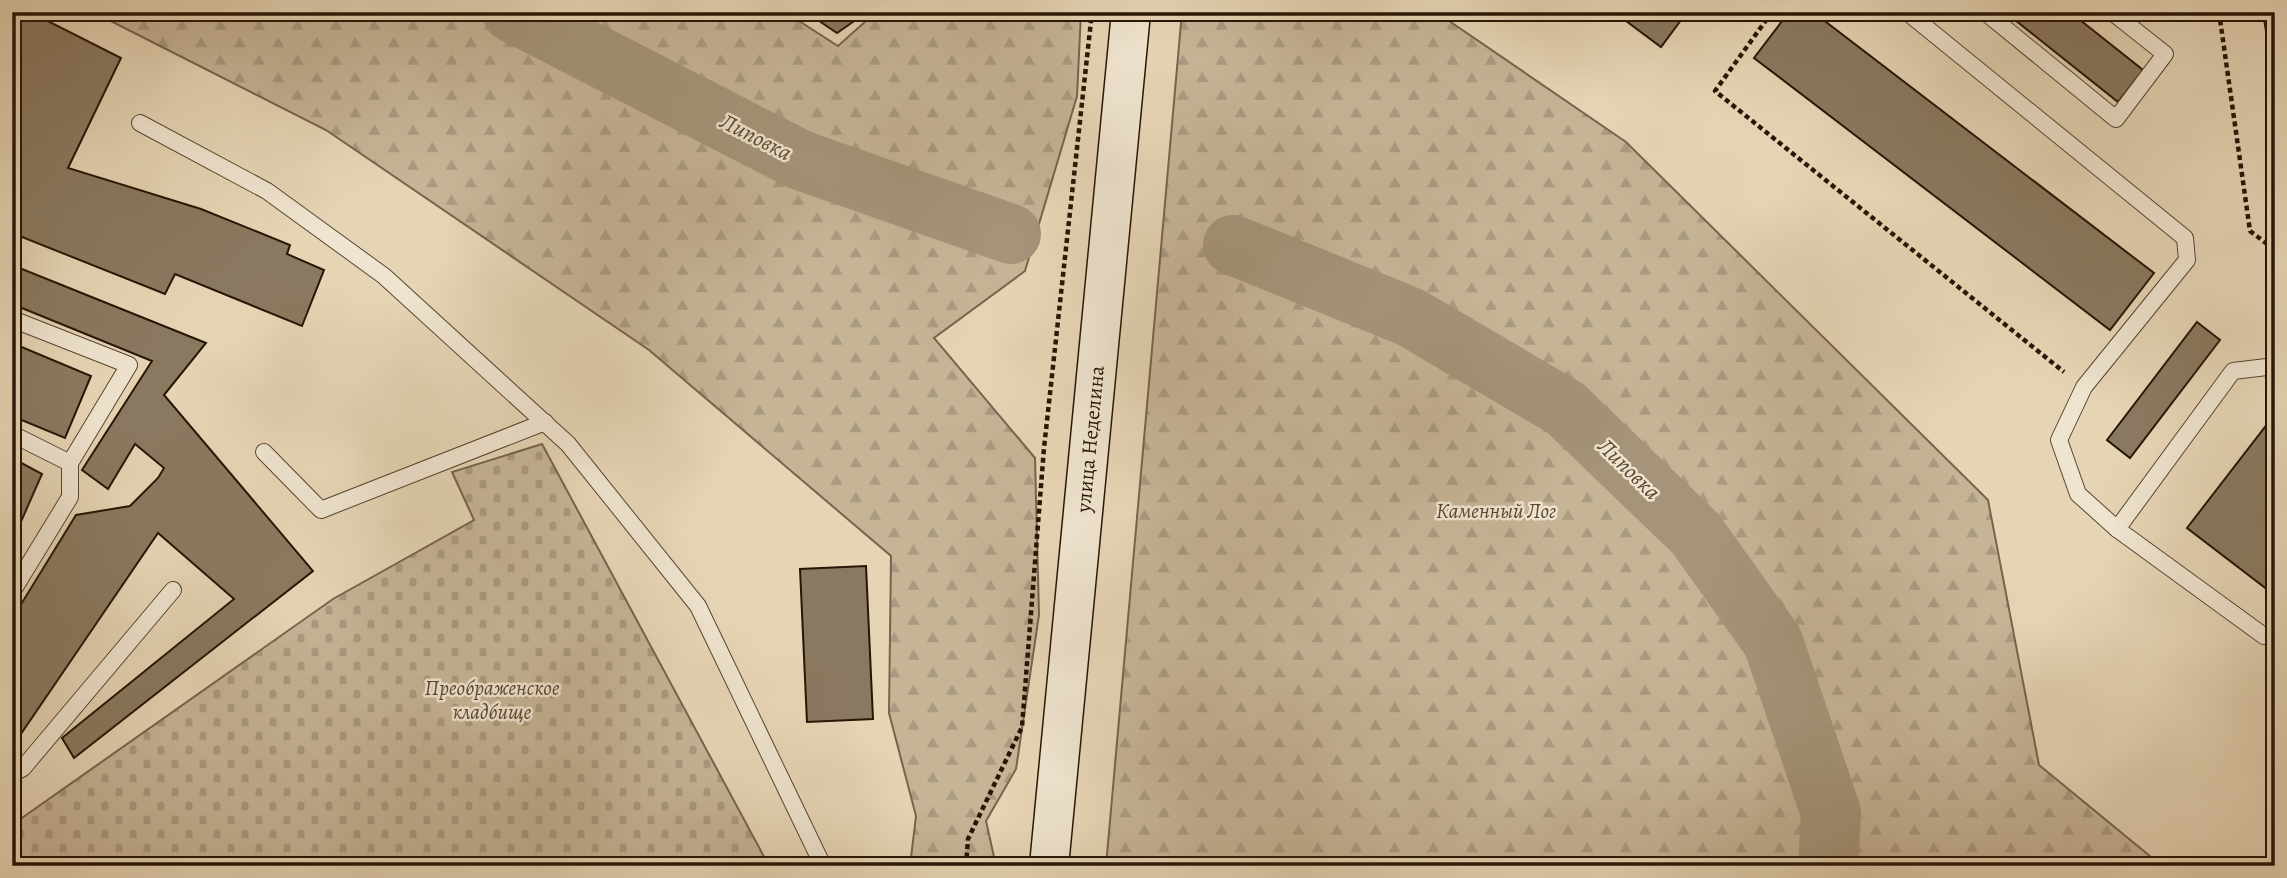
<svg xmlns="http://www.w3.org/2000/svg" width="2287" height="878" font-family="Alegreya,serif">
  <defs>
    <pattern id="forest-firs" width="22" height="20" patternUnits="userSpaceOnUse" patternTransform="scale(1.75)"><rect width="22" height="20" fill="#c6b497"/><path d="M5 1l3.5 6h-7zM16 11l3.5 6h-7z" fill="#aa9a81"/></pattern>
    <pattern id="cemetery-stones" width="16" height="16" patternUnits="userSpaceOnUse" patternTransform="scale(1.75)"><rect width="16" height="16" fill="#c6b497"/><path d="M2 7V4a2 2 0 0 1 4 0v3zM10 15v-3a2 2 0 0 1 4 0v3z" fill="#aa9a81"/></pattern>
  </defs>
  <rect width="100%" height="100%" fill="#e6d5b5"/>
  <filter id="stains"><feTurbulence type="fractalNoise" baseFrequency=".00286" numOctaves="4"/><feColorMatrix values="0 0 0 0 .2 0 0 0 0 .09 0 0 0 0 .02 0 0 0 .5 -.17"/></filter>
  <radialGradient id="worn" r=".72"><stop offset=".6" stop-color="#630" stop-opacity="0"/><stop offset="1" stop-color="#630" stop-opacity=".3"/></radialGradient>
  <g fill="url(#forest-firs)" stroke="#76644e" stroke-width="2">
    <polygon points="93,12 785,12 838,46 876,12 1081,12 1077,96 1025,271 934,338 1035,458 1039,615 1016,769 986,821 996,866 910,866 916,816 889,713 891,556 649,350 326,130"/>
    <polygon points="1182,12 1436,12 1626,142 1988,500 2039,765 2162,866 1106,866"/>
  </g>
  <polygon fill="url(#cemetery-stones)" stroke="#76644e" stroke-width="2" points="542,444 769,866 12,866 12,825 333,599 474,520 452,472"/>
  <g fill="none" stroke-linecap="round" stroke-linejoin="round">
    <g stroke="#a5947a" stroke-width="60">
      <polyline points="512,12 800,160 1011,234"/>
      <polyline points="1233,245 1410,317 1565,408 1696,534 1773,642 1831,813 1828,866"/>
    </g>
  </g>
  <g fill="#8a7961" stroke="#271506" stroke-width="2">
    <polygon points="21,12 30,12 121,58 68,168 201,209 290,245 287,254 324,270 302,326 175,274 165,294 12,233 12,30"/>
    <polygon points="806,12 867,12 837,33"/>
    <polygon points="1614,12 1687,12 1661,47"/>
    <polygon points="1789,12 1813,12 2154,273 2110,330 1754,58"/>
    <polygon points="2005,12 2070,12 2143,70 2118,102"/>
    <polygon points="2263,12 2275,12 2275,91"/>
    <polygon points="12,265 206,343 164,395 313,571 74,758 62,738 234,599 158,533 12,747 12,619 76,515 130,506 158,478 164,468 135,444 108,489 82,470 152,361 12,304"/>
    <polygon points="2197,322 2220,340 2130,458 2107,440"/>
    <polygon points="12,343 91,376 65,438 12,416"/>
    <polygon points="2275,414 2275,581 2268,590 2187,528"/>
    <polygon points="12,458 42,474 12,542"/>
    <polygon points="866,566 873,719 807,722 800,569"/>
  </g>
  <g fill="none" stroke-linecap="round" stroke-linejoin="round">
    <defs>
      <g id="lane">
        <polyline points="1907,12 2185,238 2187,260 2084,387 2059,440 2078,494 2117,529 2264,636 2275,634"/>
        <polyline points="1985,12 2116,119 2165,54 2112,12"/>
        <polyline points="140,123 267,191 384,276 568,444 698,606 823,866"/>
        <polyline points="12,319 129,365 70,463 70,497 12,592"/>
        <polyline points="12,434 70,463"/>
        <polyline points="264,452 321,510 545,422"/>
        <polyline points="2117,529 2233,371 2275,366"/>
        <polyline points="12,774 23,768 173,590"/>
      </g>
      <g id="secondary">
        <path id="s1" d="M1049 866 1131 12"/>
      </g>
    </defs>
    <use href="#lane" stroke="#574532" stroke-width="18"/>
    <use href="#secondary" stroke="#271506" stroke-width="41"/>
    <g stroke="#271506" stroke-width="4.5" stroke-dasharray="5 3.5" stroke-linecap="butt">
      <polyline points="1772,12 1715,91 2064,372"/>
      <polyline points="2219,12 2250,231 2275,250"/>
      <polyline points="966,866 968,839 1022,727 1044,448 1092,12"/>
      <polyline points="2242,866 2246,866"/>
    </g>
    <use href="#lane" stroke="#efe4cf" stroke-width="16"/>
    <use href="#secondary" stroke="#efe4cf" stroke-width="38"/>
  </g>
  <g text-anchor="middle" dominant-baseline="central" stroke-width="5" stroke-linejoin="round" paint-order="stroke">
    <g font-size="21" fill="#271506" stroke="#efe4cf">
      <text stroke="none"><textPath href="#s1" startOffset="429">улица Неделина</textPath></text>
    </g>
    <g font-size="21" font-style="italic" fill="#574532" stroke="#efe4cf">
      <text x="1496" y="511">Каменный Лог</text>
      <text x="492" y="688">Преображенское<tspan x="492" dy="24">кладбище</tspan></text>
    </g>
    <g font-size="23" font-style="italic" fill="#594834" stroke="#efe4cf">
      <text transform="translate(756 137) rotate(27)">Липовка</text>
      <text transform="translate(1629 469) rotate(44)">Липовка</text>
    </g>
  </g>
  <rect width="2287" height="878" fill="none" stroke="#e6d5b5" stroke-width="42"/>
  <rect x="14" y="14" width="2259" height="850" fill="none" stroke="#271506" stroke-width="3.5"/>
  <rect x="21" y="21" width="2245" height="836" fill="none" stroke="#271506" stroke-width="2"/>
  <rect width="100%" height="100%" filter="url(#stains)"/>
  <rect width="100%" height="100%" fill="url(#worn)"/>
</svg>
